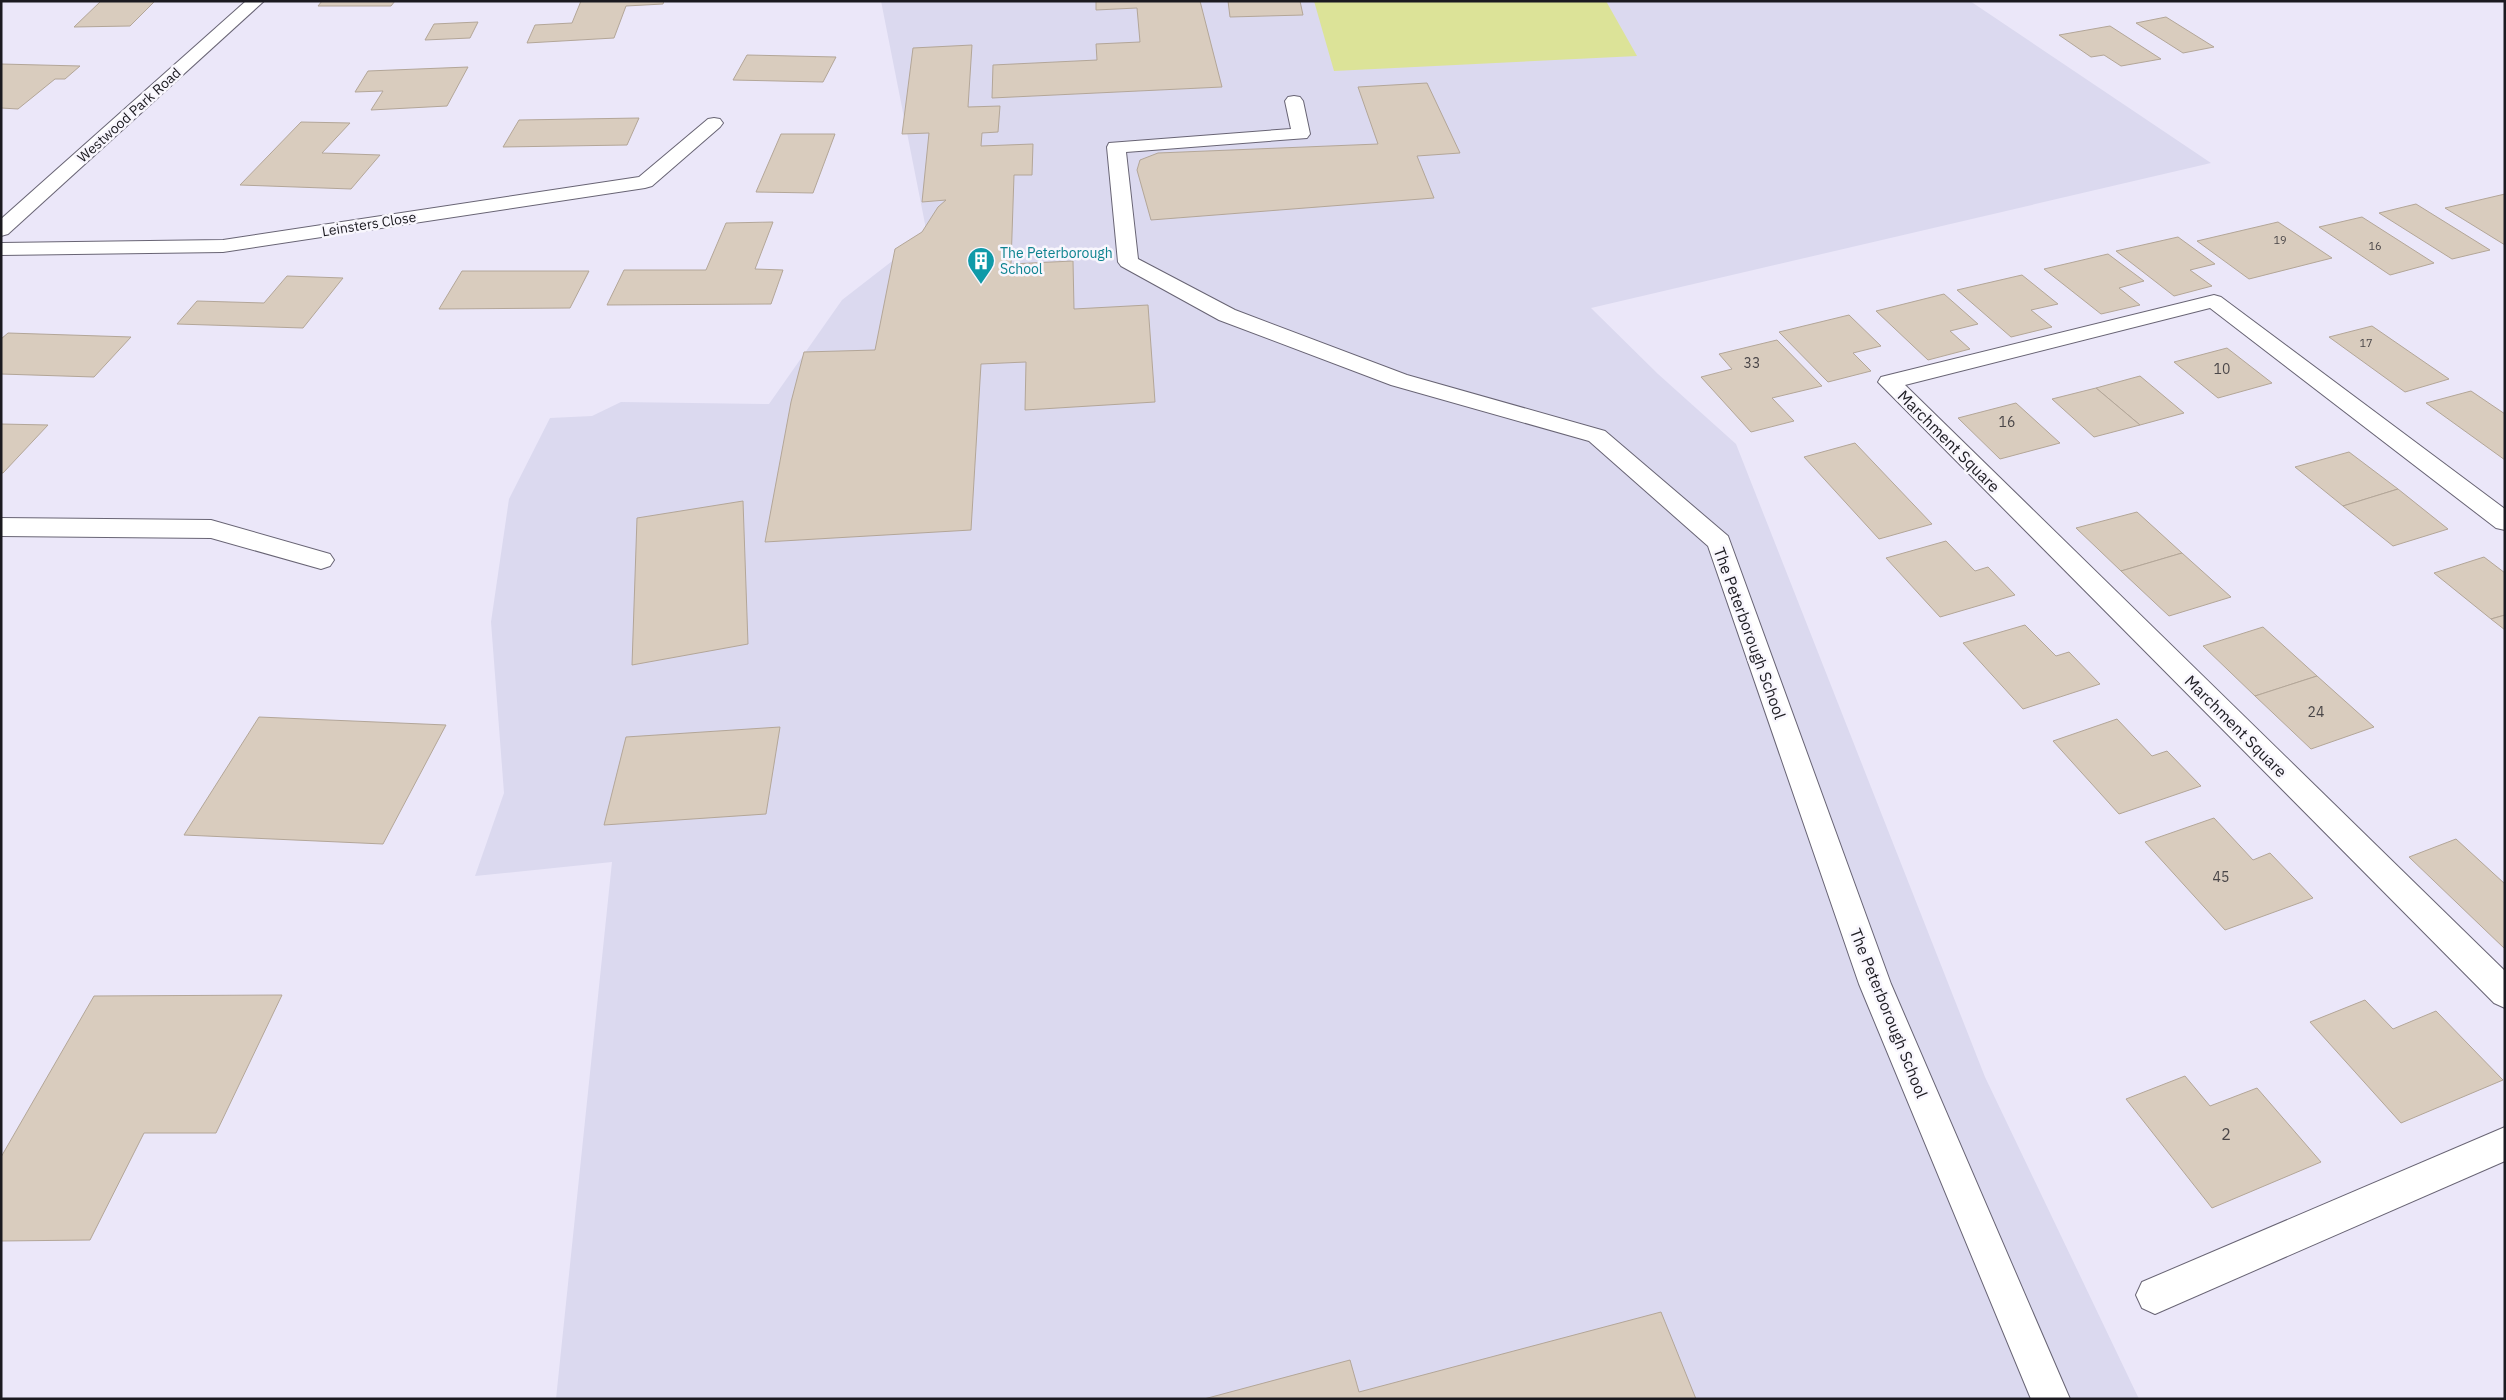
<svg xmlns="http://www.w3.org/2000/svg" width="2506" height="1400" font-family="'IBM Plex Sans',sans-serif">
  <rect width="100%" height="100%" fill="#ebe7f9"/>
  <polygon fill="#dbd9ef" points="881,1 1970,1 2211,163 1591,308 1658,374 1736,444 1985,1077 2139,1399 556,1399 612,862 475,876 504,793 491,622 509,499 550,418 592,416 621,402 769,404 842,300 927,234"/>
  <polygon fill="#dce398" points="1314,1 1606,1 1637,56 1334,71"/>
  <g fill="#d9ccbe" stroke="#b3a698">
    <polygon points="101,1 155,1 130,26 74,27"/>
    <polygon points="322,1 395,1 391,6 318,6"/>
    <polygon points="581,1 664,1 663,4 626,6 614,38 527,43 535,25 572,23"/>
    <polygon points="1096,1 1200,1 1222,87 992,98 993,65 1097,60 1096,44 1140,42 1137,8 1096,10"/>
    <polygon points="1228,1 1300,1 1303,15 1230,17"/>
    <polygon points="2166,17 2214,47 2183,53 2136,23"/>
    <polygon points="478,22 470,38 425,40 434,24"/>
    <polygon points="2110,26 2161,59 2121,66 2104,55 2091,57 2059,35"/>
    <polygon points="972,45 968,107 1000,106 998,132 982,133 981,146 1033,144 1032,175 1014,175 1011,264 1073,261 1074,309 1148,305 1155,402 1025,410 1026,362 981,364 971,530 765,542 791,402 804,352 875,350 895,249 922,232 938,207 946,200 922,202 929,133 902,134 913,48"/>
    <polygon points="747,55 836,57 823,82 733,80"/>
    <polygon points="1,64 80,66 65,79 55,79 18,109 1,108"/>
    <polygon points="468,67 447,106 371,110 383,91 355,92 368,71"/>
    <polygon points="1427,83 1460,153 1417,156 1434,198 1151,220 1137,170 1140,160 1158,153 1378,144 1358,87"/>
    <polygon points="639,118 627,145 503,147 519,120"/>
    <polygon points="301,122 350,123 322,153 380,155 351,189 240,185"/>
    <polygon points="781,134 835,134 813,193 756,192"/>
    <polygon points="2505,194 2505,245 2445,208"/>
    <polygon points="2416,204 2490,250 2452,259 2379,213"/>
    <polygon points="2362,217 2434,263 2390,275 2319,227"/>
    <polygon points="773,222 755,269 783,270 771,304 607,305 624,270 706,270 726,223"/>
    <polygon points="2278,222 2332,258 2249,279 2197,241"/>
    <polygon points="2178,237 2215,264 2190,270 2212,286 2174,296 2116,251"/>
    <polygon points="2108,254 2144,281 2119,288 2140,305 2101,314 2044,269"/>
    <polygon points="462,271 589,271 570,308 439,309"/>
    <polygon points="2022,275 2058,304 2031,310 2052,327 2011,337 1957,290"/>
    <polygon points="287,276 343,278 303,328 177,324 197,301 264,303"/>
    <polygon points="1944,294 1978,324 1950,331 1970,349 1928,360 1876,311"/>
    <polygon points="1849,315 1881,346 1853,353 1871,371 1828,382 1779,332"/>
    <polygon points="2372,326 2449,379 2405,392 2329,337"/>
    <polygon points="8,333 131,337 94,377 1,374 1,339"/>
    <polygon points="1777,340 1822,386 1772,398 1794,421 1751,432 1701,377 1732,369 1719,354"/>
    <polygon points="2227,348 2272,383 2218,398 2174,362"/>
    <polygon points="2140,376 2184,413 2140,425 2096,388"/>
    <polygon points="2096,388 2140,425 2094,437 2052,399"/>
    <polygon points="2471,391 2505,414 2505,460 2426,403"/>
    <polygon points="2016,403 2060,443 2000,459 1958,418"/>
    <polygon points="1,424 48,425 3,473 1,473"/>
    <polygon points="1855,443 1932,524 1879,539 1804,457"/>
    <polygon points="2349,452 2398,489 2343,506 2295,467"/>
    <polygon points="2398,489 2448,529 2393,546 2343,506"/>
    <polygon points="743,501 748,644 632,665 637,518"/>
    <polygon points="2137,512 2182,553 2121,571 2076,528"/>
    <polygon points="1946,541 1975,571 1988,567 2015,595 1940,617 1886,558"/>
    <polygon points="2182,553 2231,597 2169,616 2121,571"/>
    <polygon points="2484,557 2505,573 2505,615 2491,619 2434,573"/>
    <polygon points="2505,615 2505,630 2491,619"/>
    <polygon points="2025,625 2056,656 2069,652 2100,684 2023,709 1963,643"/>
    <polygon points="2263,627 2317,676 2255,696 2203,646"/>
    <polygon points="2317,676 2374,727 2311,749 2255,696"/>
    <polygon points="259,717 446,725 383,844 184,835"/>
    <polygon points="2117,719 2152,756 2167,751 2201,786 2119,814 2053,741"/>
    <polygon points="780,727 766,814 604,825 626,737"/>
    <polygon points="2214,818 2253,860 2270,853 2313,898 2225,930 2145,842"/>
    <polygon points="2456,839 2505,884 2505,949 2409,857"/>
    <polygon points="282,995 216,1133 144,1133 90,1240 1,1241 1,1157 94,996"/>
    <polygon points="2365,1000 2393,1029 2436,1011 2503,1080 2401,1123 2310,1022"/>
    <polygon points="2185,1076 2210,1106 2257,1088 2321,1162 2212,1208 2126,1099"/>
    <polygon points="1661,1312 1696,1399 1204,1399 1350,1360 1359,1392"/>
  </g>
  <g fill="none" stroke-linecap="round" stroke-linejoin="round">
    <defs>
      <g id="service">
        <polygon points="1294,96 1300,97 1303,101 1310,134 1307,138 1126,152 1138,259 1235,310 1407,375 1605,431 1728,536 1891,984 2070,1399 2031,1399 1859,984 1708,546 1589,441 1391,385 1219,320 1121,266 1118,262 1107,147 1109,143 1291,129 1285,101 1288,97"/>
        <polygon points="2214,295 2221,297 2505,509 2505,530 2496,528 2210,308 1905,385 2505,971 2505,1008 2494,1003 1878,382 1881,377 1889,375"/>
        <polygon points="1,518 211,520 330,554 334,560 330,566 321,569 211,538 1,536"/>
        <polygon points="2505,1127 2505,1161 2155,1314 2142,1308 2136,1295 2142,1282"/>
      </g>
      <g id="minor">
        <polygon points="246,1 264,1 8,234 1,236 1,219"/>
        <polygon points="714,118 720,119 723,123 720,127 652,186 645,188 223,252 1,255 1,243 223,240 639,177 708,119"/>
      </g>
    </defs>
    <use href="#service" stroke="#686474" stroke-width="2"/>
    <use href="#minor" stroke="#686474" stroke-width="2"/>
    <use href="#service" fill="#fff" fill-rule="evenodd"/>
    <use href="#minor" fill="#fff" fill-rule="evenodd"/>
  </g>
  <defs>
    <symbol id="building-pin" viewBox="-11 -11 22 30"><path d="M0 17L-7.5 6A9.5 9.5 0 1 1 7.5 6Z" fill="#0f9aa8" stroke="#f8f6fd"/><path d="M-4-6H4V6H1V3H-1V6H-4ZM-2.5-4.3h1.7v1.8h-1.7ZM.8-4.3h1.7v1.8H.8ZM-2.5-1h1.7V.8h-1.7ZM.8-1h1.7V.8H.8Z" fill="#fff"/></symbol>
  </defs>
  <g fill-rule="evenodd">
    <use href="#building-pin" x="965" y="245" width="32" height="43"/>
  </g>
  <g text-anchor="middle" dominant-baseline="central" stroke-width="5" stroke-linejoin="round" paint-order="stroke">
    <g font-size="11" fill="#4a4648">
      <text x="2280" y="240">19</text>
      <text x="2375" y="246">16</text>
      <text x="2366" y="343">17</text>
    </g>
    <g font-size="14" fill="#1b1a20" stroke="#f8f6fd">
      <text transform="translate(129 115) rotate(-42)">Westwood Park Road</text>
      <text transform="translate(369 224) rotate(-9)">Leinsters Close</text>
    </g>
    <g font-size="14" fill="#0d838f" stroke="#f8f6fd" text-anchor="start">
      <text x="1000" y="253">The Peterborough<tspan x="1000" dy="16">School</tspan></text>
    </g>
    <g font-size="14" fill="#4a4648">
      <text x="1752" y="363">33</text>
      <text x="2222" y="369">10</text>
      <text x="2007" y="422">16</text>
      <text x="2316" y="712">24</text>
      <text x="2221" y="877">45</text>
    </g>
    <g font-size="16" fill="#1b1a20" stroke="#f8f6fd">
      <text transform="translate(1949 441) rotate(45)">Marchment Square</text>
      <text transform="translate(1750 633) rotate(70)">The Peterborough School</text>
      <text transform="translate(2236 726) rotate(45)">Marchment Square</text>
      <text transform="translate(1889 1013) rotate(68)">The Peterborough School</text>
    </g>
    <g font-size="16" fill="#4a4648">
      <text x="2226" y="1134">2</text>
    </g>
  </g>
  <rect width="2506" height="1400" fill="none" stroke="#1b1a20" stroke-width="5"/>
</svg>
